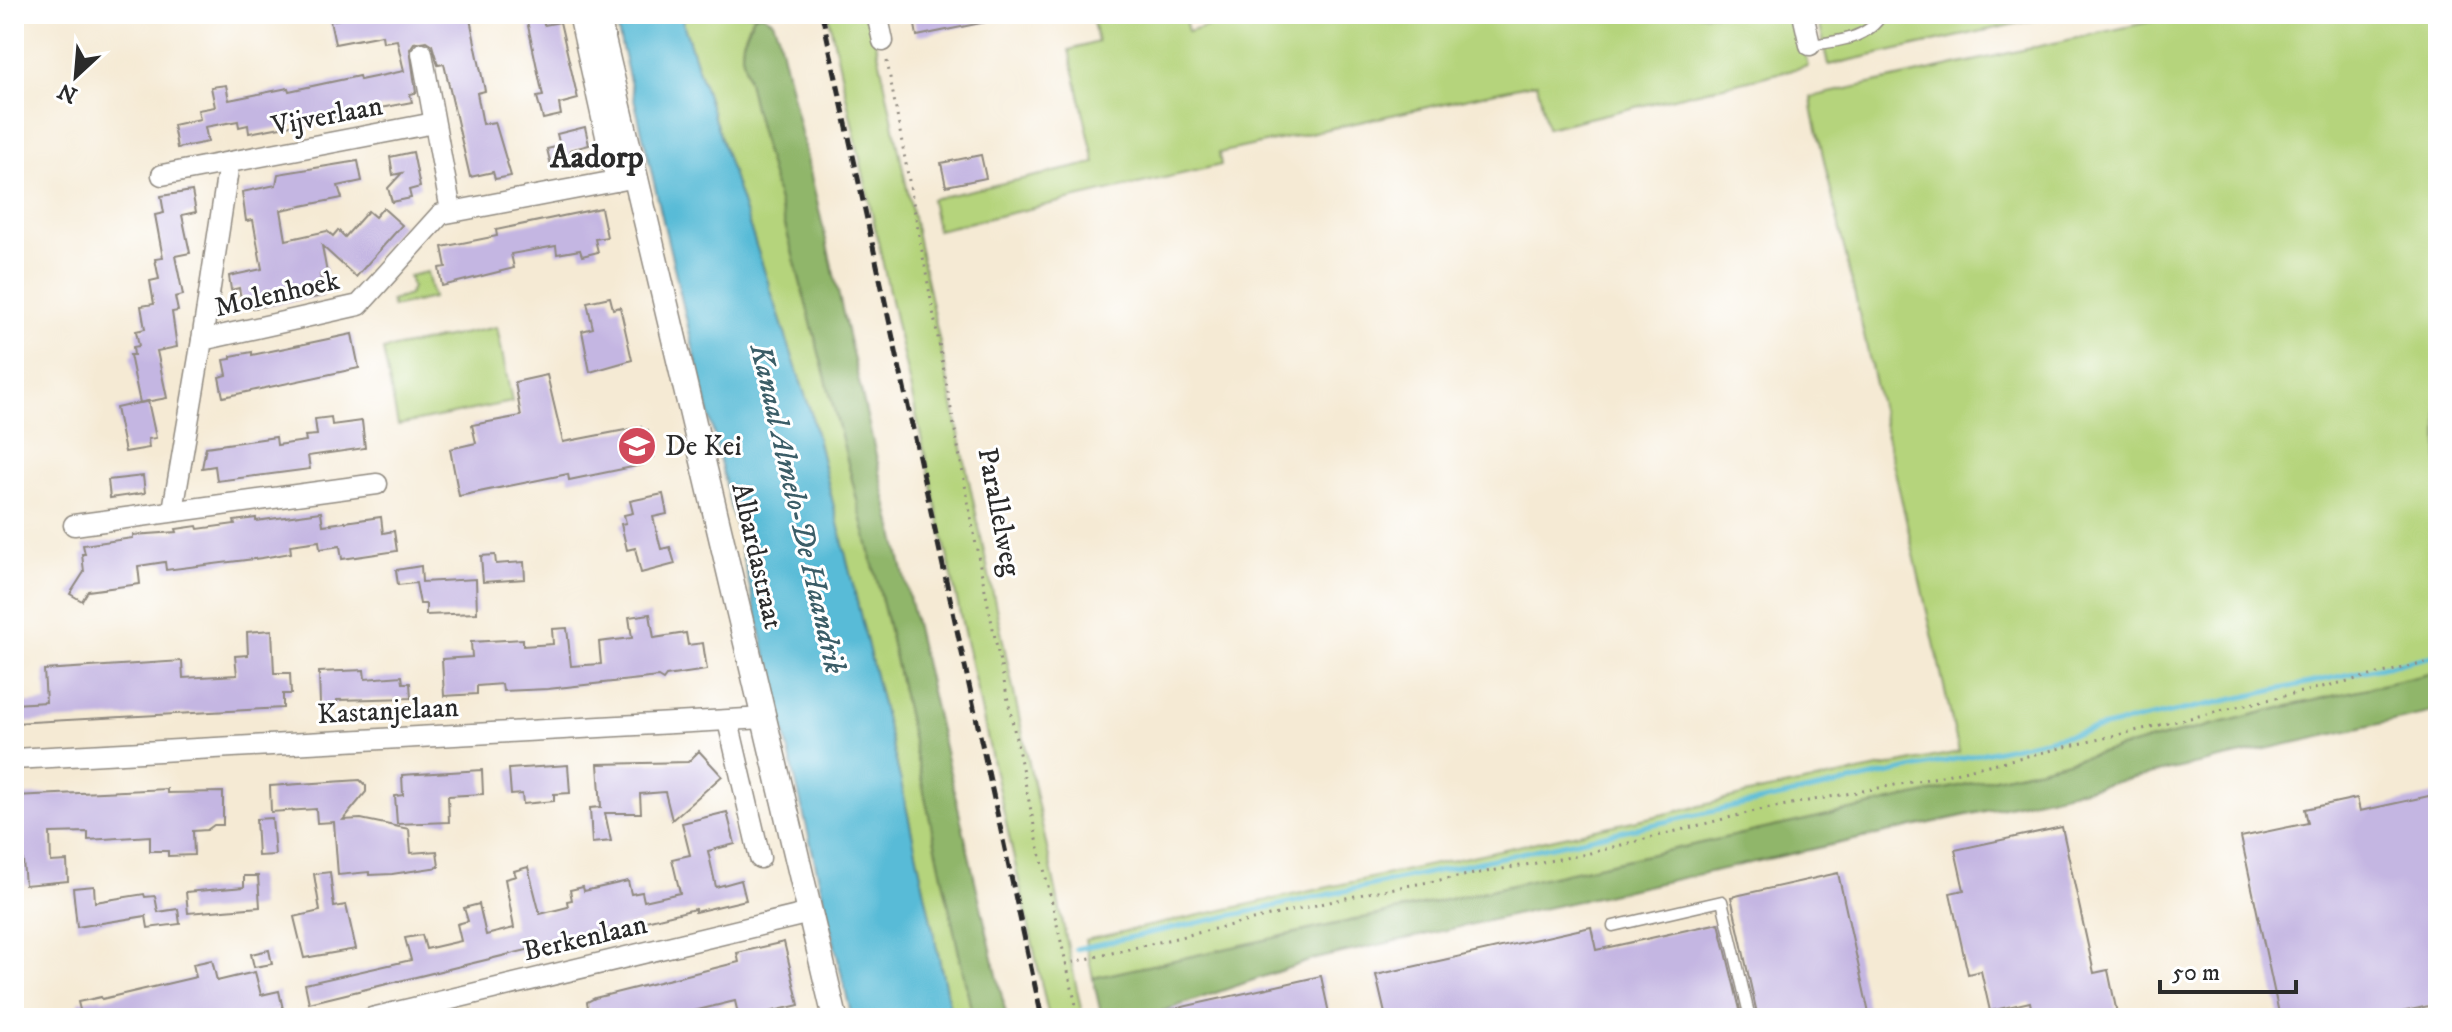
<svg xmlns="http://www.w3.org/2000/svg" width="2452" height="1032" font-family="'IM FELL DW Pica',serif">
  <rect width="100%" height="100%" fill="#fff"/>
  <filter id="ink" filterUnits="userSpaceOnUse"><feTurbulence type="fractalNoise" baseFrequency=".0125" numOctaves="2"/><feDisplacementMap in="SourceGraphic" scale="16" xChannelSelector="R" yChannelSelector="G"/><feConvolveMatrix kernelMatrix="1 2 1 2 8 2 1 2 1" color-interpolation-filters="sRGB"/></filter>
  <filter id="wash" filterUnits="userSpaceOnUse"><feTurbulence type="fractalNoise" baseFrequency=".006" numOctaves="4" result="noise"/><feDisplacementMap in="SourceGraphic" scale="32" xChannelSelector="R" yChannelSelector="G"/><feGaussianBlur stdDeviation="1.8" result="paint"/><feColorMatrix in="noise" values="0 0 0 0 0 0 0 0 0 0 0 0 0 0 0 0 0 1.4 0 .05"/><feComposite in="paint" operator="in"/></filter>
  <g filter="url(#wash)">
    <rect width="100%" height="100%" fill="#f5ead4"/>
    <g fill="#b5d47b" stroke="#708053" stroke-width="2">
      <polygon points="680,14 757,14 751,20 743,41 742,54 755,112 842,439 887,621 973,1018 952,1018 900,778 811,413"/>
      <polygon points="828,14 870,14 1083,1018 1049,1018"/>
      <polygon points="1091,14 1184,14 1188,32 1248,14 1796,14 1808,66 1547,128 1537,83 1219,153 1221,165 937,230 931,199 1095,163 1069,50 1098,42"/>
      <polygon points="1817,14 2061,14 1829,65"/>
      <polygon points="2167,14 2434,14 2438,31 2438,672 2280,708 2040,768 1093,978 1085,940 1688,809 1753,793 1959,752 1813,112 1811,97 2167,18"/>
      <polygon points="427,272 433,298 392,307 391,301 409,295 412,287 409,276"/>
      <polygon points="497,327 512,402 398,425 383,350"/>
    </g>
    <g fill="#90b66b" stroke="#5e704b" stroke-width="2">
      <polygon points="762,14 773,21 778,34 1007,1018 973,1018 887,621 842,439 755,112 742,54 743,41 754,16"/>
      <polygon points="2438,672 2438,711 1315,959 1160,1012 1159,1018 1102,1018 1093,978 2040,768 2280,708"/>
    </g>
    <polygon fill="#58bbd7" stroke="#427381" stroke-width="2" points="614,14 680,14 811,413 900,778 952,1018 852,1018"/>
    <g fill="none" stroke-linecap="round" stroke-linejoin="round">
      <polyline stroke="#58bbd7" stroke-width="5" points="1076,949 2438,655"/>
    </g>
    <g id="blocks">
      <g fill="#c4b6e2">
        <polygon points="364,14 469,14 485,91 477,93 483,124 495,122 511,176 495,179 493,172 470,177 444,64 438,65 432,45 426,41 414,43 410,49 416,93 410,94 412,102 249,133 248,125 239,127 238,121 205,127 208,142 177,148 173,125 200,119 198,110 215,107 211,87 226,85 229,100 288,88 289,91 359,76 360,80 404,71 397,40 383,42 382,35 335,44 330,21"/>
        <polygon points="913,14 990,14 991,21 917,36"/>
        <polygon points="543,17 544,25 560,22 578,99 559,104 561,115 543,119 537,97 543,96 527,21"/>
        <polygon points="585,127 589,145 570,150 573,160 551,165 547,149 560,146 557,134"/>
        <polygon points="413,152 420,187 409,190 411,198 392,202 388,188 402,173 393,175 390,157"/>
        <polygon points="981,155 986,178 946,186 941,163"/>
        <polygon points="358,161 362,181 338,186 342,198 281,210 286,240 327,231 333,236 338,230 345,237 368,211 375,217 383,208 402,225 356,277 322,246 327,273 320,275 324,296 253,308 252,302 242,304 239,288 231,290 229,276 262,269 253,220 246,221 242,192 276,185 278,174"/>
        <polygon points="192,191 196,212 182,215 190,253 175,256 183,295 175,297 178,311 172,312 177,347 157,351 167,398 140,403 130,355 134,355 133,347 139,346 136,331 145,329 141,306 154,304 150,281 159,279 155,259 163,258 155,215 164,213 161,196"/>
        <polygon points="601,208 607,237 595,239 598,252 582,256 580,250 557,254 556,246 511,254 514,268 442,286 439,268 446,267 442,247 497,236 496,230"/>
        <polygon points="610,297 613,309 620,307 632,360 590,372 582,331 593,328 587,302"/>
        <polygon points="352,334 359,368 223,397 219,377 227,375 224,360 231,359 231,356 252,352 252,355"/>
        <polygon points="547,375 563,442 641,427 642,431 648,430 654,457 640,459 642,465 569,480 568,474 459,496 450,449 476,443 472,425 521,416 515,382"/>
        <polygon points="148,401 156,438 148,439 149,448 125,452 116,408"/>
        <polygon points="331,417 332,425 362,421 365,448 308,456 310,469 217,481 215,466 202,468 206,447 276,437 277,445 306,441 305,436 317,435 315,419"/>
        <polygon points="143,476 145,493 110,498 108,480"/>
        <polygon points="663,494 667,514 653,517 661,549 670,547 675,564 641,573 635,548 627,550 621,524 626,523 624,515 633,513 630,501"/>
        <polygon points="321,512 323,525 381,517 383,533 394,531 397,551 342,559 340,546 320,549 319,541 290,545 291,553 262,558 166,570 165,562 138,566 140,584 88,591 82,601 70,594 84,572 82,554 85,554 83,545 133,538 133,535 177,532 176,529 197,526 198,529 235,524 234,521 256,518 256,521"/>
        <polygon points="495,555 496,564 524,562 525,579 483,582 481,556"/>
        <polygon points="421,566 422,582 476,579 477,613 426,615 426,604 420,604 416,583 398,585 396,570"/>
        <polygon points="650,614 654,638 686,633 688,645 703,643 707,670 666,676 663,680 658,677 548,689 503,691 502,684 477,686 477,694 444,696 442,659 472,657 471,642 523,639 523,646 553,644 552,629 567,628 571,666 601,664 599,642 632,638 629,617"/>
        <polygon points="272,630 274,673 290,673 291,694 283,694 283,708 14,723 14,704 46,702 44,670 182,661 183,678 237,675 235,656 248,655 247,632"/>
        <polygon points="364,670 365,679 402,676 403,683 410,683 411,698 337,700 337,704 320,705 319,672"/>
        <polygon points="699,751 722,776 672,820 665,792 640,794 641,813 605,813 611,841 592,843 590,808 601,807 598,764 688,762"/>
        <polygon points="568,765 570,793 554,794 554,801 523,804 522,794 511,795 509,769"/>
        <polygon points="482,770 483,794 448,796 449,822 397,824 395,796 403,795 402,775"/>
        <polygon points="360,780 366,786 366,792 343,820 361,819 409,829 411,853 437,851 439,867 392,874 369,875 369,872 338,875 334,822 317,823 316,809 271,812 270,786"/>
        <polygon points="167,789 167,793 223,792 223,825 214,825 207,830 193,831 194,855 168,856 168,851 150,851 150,836 88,840 88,832 50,833 51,862 67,861 68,881 25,885 20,824 14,825 14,796"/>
        <polygon points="2438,794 2438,1004 2374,1018 2280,1018 2241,837 2308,823 2305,809 2357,798 2360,811"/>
        <polygon points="727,812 735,844 708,851 716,887 741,880 746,900 695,912 695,909 309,1003 305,984 411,960 405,938 422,935 426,949 461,941 457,924 468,921 464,908 479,904 486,935 514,928 505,879 516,876 514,871 528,867 540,914 568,907 567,901 572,900 570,890 583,887 584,891 628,881 631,894 642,892 644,901 680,893 672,859 690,855 682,823"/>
        <polygon points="272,818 275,855 258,856 256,819"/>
        <polygon points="2062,827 2094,973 2108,970 2118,1018 2033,1018 2030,1002 1990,1011 1981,971 1968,974 1950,893 1964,890 1955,850"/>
        <polygon points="330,872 334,907 346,905 356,949 304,958 294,917 320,911 314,874"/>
        <polygon points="1838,873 1870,1018 1758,1018 1731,897"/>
        <polygon points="244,876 258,876 260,907 188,913 186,892 244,887"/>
        <polygon points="94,886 95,902 144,894 145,897 155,896 158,912 178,909 180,924 148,928 146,916 77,927 73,888"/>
        <polygon points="1719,923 1742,1018 1386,1018 1376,975 1591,927 1596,950"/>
        <polygon points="784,942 799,1005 744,1018 739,1018 735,1001 665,1018 590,1018 587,1002 595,998 739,962 737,953"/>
        <polygon points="269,950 272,964 254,967 251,954"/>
        <polygon points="212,960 217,981 255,972 261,995 279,991 283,1009 248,1018 82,1018 78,1002 101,997 102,999 196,977 193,964"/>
        <polygon points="1321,976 1330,1018 1161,1018 1160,1012"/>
      </g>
    </g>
  </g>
  <g filter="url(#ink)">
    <use href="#blocks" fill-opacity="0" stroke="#908a80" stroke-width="2"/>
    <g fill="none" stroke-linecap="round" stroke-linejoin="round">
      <defs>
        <g id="service">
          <path d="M1810 45C1835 42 1869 39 1882 14"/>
          <polyline points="1613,926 1722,901 1750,1018"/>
        </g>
        <g id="minor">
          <polyline points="579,14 616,181"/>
          <polyline points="877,14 883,41"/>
          <polyline points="1803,14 1810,45"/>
          <polyline points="422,53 451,211"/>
          <polyline points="162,175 434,123"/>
          <polyline points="202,340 229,163"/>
          <polyline points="173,510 202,340 359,305 441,214 637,177"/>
          <polyline points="74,525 377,484"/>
          <polyline points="728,721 760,858"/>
          <polyline points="14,759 765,718"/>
          <polyline points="372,1018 810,913"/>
        </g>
        <polyline id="tertiary" points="597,14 835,1018"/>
      </defs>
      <use href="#service" stroke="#908a80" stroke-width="13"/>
      <use href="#minor" stroke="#908a80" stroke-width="23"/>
      <use href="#tertiary" stroke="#908a80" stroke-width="27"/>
      <g stroke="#908a80" stroke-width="3" stroke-dasharray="2 6" stroke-linecap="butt">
        <polyline points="887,61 979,561 1036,835 1079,1018"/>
        <polyline points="1065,964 1372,892 1582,855 1759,810 1933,778 2438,660"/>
      </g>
      <use href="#service" stroke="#fff" stroke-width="10"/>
      <use href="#minor" stroke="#fff" stroke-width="20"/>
      <use href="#tertiary" stroke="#fff" stroke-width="24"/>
      <polyline stroke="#2b2b2b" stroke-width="5" stroke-dasharray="12 6" stroke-linecap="butt" points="822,14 1042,1018"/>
    </g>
  </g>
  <defs>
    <symbol id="school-disc" viewBox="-11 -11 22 22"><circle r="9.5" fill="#d1495b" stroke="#fff"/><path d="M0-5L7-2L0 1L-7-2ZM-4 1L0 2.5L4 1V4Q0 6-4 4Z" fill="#fff"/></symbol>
  </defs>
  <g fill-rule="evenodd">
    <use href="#school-disc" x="615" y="424" width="44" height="44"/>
  </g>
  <g text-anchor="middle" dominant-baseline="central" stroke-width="6" stroke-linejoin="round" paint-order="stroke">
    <g font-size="28" fill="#2b2b2b" stroke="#fff">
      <text transform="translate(327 116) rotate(-11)">Vijverlaan</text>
      <text transform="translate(277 294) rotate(-13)">Molenhoek</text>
      <text transform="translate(999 512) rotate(79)">Parallelweg</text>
      <text transform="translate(757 556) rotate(77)">Albardastraat</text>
      <text transform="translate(388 711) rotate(-3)">Kastanjelaan</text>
      <text transform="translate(585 938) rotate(-13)">Berkenlaan</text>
    </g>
    <g font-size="28" fill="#2b2b2b" stroke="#fff" text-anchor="start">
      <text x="665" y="446">De Kei</text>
    </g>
    <g font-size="30" font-style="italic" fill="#3b5d67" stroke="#fff">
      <text transform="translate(797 509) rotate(77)">Kanaal Almelo-De Haandrik</text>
    </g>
    <g font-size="32" font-weight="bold" fill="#2b2b2b" stroke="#fff">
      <text x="597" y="158">Aadorp</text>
    </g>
  </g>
  <rect width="2452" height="1032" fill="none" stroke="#fff" stroke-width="48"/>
  <g transform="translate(76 76) rotate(206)" stroke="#ffffff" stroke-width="6" paint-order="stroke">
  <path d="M0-6L14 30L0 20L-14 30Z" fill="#2b2b2b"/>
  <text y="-12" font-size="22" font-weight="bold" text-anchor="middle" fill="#2b2b2b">N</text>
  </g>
  <path d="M2160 980v12h136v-12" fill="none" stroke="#2b2b2b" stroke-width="4"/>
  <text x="2172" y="980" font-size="24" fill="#2b2b2b" stroke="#ffffff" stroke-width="6" paint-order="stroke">50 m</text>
</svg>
